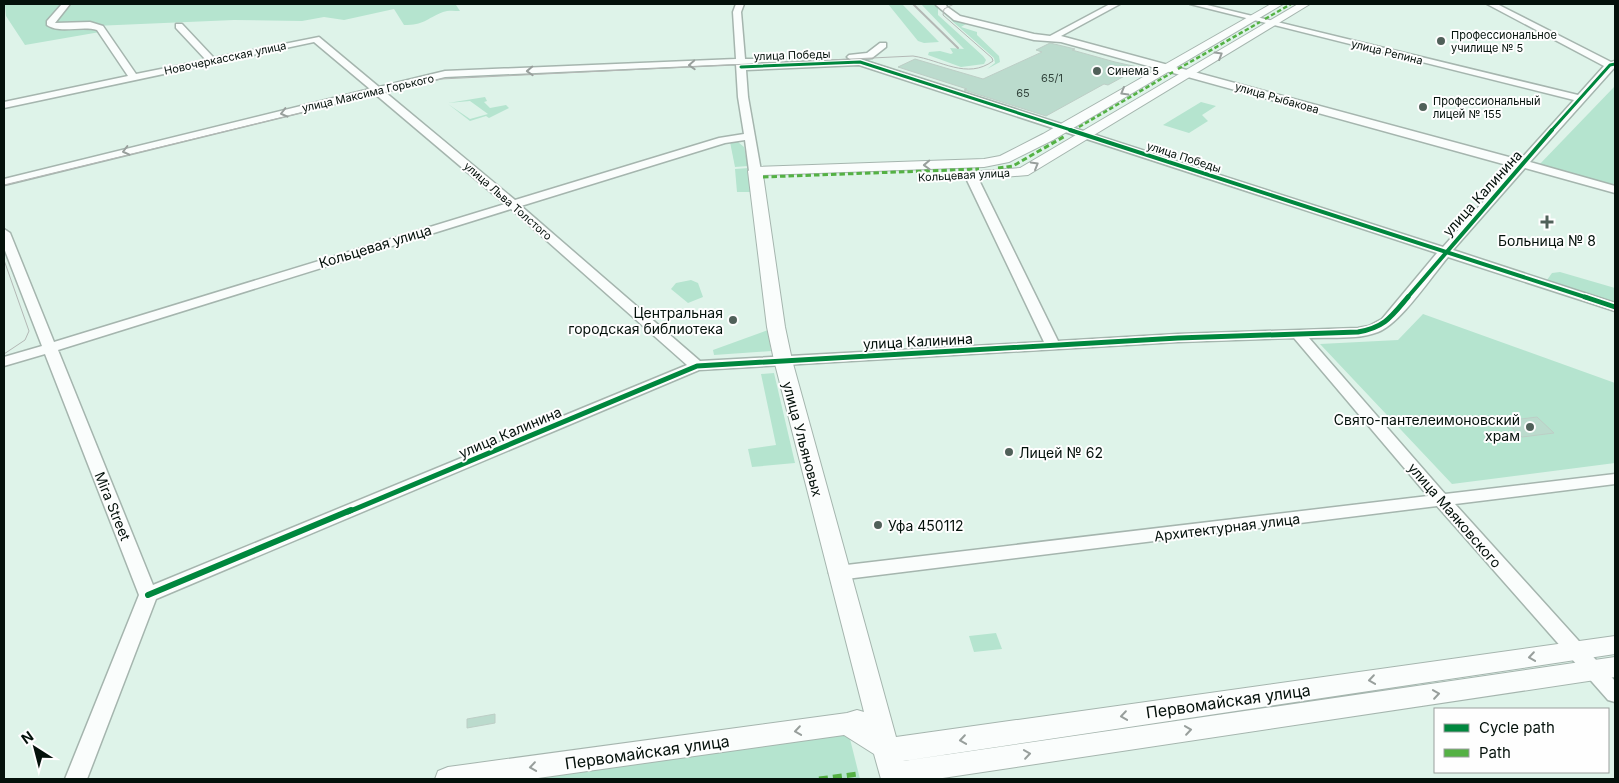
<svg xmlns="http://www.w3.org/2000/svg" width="1619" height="783" font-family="Inter,sans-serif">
  <rect width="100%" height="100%" fill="#def3e9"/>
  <g fill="#b5e4cf">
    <path d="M5 4H453L456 5 460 11C455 11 448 10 443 12 426 19 424 25 404 25L394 9 344 20 324 17 302 21 234 20 94 26 100 32 25 45 6 16Z"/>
    <polygon points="888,4 902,4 939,42 924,43 918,41"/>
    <polygon points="921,4 935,4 938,8 938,15 983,56 986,60 984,64 961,67 928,55 929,52 940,51 951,54 953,53 950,48 964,49"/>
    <polygon points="951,20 966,24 961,27 977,32 977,35 999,56 1000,62 987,69 995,63 994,58"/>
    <polygon points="1615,86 1615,188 1538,166"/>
    <polygon points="485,97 487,101 484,102 490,108 506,105 509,108 489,118 486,116 470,121 448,104 470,119 488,114 470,101 448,103"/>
    <polygon points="1201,102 1216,106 1202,115 1208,121 1189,133 1163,125"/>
    <polygon points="730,142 738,142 744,147 748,166 735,167"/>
    <polygon points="749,168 752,192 737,192 735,169"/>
    <polygon points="1560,272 1615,288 1615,306 1550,285 1547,280 1552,273"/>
    <polygon points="691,280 698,283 703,297 688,303 671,289 676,283"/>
    <polygon points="1423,314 1615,383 1615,463 1452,484 1320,344 1398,340"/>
    <polygon points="768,330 771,351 714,355 713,350"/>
    <polygon points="774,373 795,463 752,467 748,449 776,445 761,374"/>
    <polygon points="996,633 1002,649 974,652 969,636"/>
    <polygon points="848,731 860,779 492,779"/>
  </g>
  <g fill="#bbdbcd" stroke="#bdcec6">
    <polygon points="1050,43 1075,49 1072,50 1115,62 1151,70 1130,73 1108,85 1104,84 1046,116 964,90 967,89 898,67 915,59 983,79 1042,52 1036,50"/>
    <polygon points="1537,417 1554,433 1522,437 1505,421"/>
    <polygon points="495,714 495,723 467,728 467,719"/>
  </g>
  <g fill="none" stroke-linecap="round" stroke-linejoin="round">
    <defs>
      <path id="minor" d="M62 4H70L55 23 90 22 103 26 136 74 206 60 176 28V24H182L214 58 319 37 379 87 445 71 736 59 733 12 736 4H744L741 12 745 59H755L757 61 752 64 851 60 847 57 849 55 867 53 880 43H886V47L872 58 860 59 1443 247 1514 167 1061 42 1034 40 954 20 936 5 947 4 946 6 960 16 1034 34 1050 36 1110 4H1120L1061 36 1520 160 1574 100 1190 4H1203L1578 95 1604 66 1487 4H1497L1611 62 1615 61V67L1530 162 1615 186V193L1525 168 1453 250 1615 303V311L1448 257C1431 277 1400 324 1378 332 1357 340 1331 337 1309 338L1445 494 1615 474V484L1455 504 1615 681V702L1608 700 1437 506 838 580 832 578 829 573 832 568 838 566 1428 496 1294 338 1178 342 699 370 156 599 87 779H65L139 595 45 354 4 366V357L42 346 4 248V229L10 233 54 342 505 204 375 94 4 185V179L370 89 314 42 4 108V102L128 76 97 30C82 25 60 34 47 25V21ZM736 64 738 97 744 134 719 138 515 200 385 92 445 77ZM859 65 1437 253 1382 319 1369 326 1358 328 1178 334 1058 341 977 176 971 173 965 176 1044 342 700 361 521 206 725 143 745 140 749 171 755 174 759 173 761 171 748 97 746 70ZM511 209 687 365 153 585 58 350Z"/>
      <g id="major">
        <polygon points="1271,4 1283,4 1053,140 1009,162 984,167 763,175 785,327 792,360 896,737 1615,636 1615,654 903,761 1615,657 1615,677 936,779 881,779 874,754 844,735 531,779 435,779 438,771 448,767 847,713 857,710 864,712 774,360 767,327 748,171 755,167 984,159 1000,156 1043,134"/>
        <polygon points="1298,4 1310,4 1028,175 968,180 961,176 968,172 1020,168"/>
      </g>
    </defs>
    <use href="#minor" stroke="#a5b5ae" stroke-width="3"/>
    <use href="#major" stroke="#a5b5ae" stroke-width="2"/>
    <use href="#minor" fill="#fafdfc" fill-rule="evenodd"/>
    <use href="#major" fill="#fafdfc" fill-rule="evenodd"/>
    <g stroke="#b3b8b5" stroke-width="1">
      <path d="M4 185 441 79 913 56C941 60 967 80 993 61L992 58 943 15 944 9 954 4"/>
      <polyline points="4,260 29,331 25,340 4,354"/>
    </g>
    <polyline stroke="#b3b8b5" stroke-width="2" points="913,4 958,48"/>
    <g stroke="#54b144" stroke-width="2.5" stroke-dasharray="4.5 2.5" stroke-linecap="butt">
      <polyline points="1265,19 1291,4"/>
      <polyline points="1178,69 1260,22"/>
      <polyline points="1079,127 1173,72"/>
    </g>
    <g stroke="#54b144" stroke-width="3" stroke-dasharray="5.5 3" stroke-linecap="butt">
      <polyline points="998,168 1013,166 1065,136"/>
      <polyline points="763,177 979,169"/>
    </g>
    <polyline stroke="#54b144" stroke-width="5" stroke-dasharray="9 5" stroke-linecap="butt" points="819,779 858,774"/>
    <defs>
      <g id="cycleway-far3">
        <polyline points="741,67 860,62 1074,131"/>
        <polyline points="1551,131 1610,65 1615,64"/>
      </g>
      <g id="cycleway-far2">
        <polyline points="1070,130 1588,298"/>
        <polyline points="1407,298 1552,130"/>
      </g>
      <g id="cycleway-far1">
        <polyline points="1585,297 1615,307"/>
        <path d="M348 512 697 366 1178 338 1358 332C1385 327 1391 317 1408 297"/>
      </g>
      <polyline id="cycleway" points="148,595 351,510"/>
    </defs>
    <use href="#cycleway-far3" stroke="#fefefe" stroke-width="5"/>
    <use href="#cycleway-far2" stroke="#fefefe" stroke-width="6"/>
    <use href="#cycleway-far1" stroke="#fefefe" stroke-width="8"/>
    <use href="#cycleway" stroke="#fefefe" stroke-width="9"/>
    <use href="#cycleway-far3" stroke="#00873e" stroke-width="3"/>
    <use href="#cycleway-far2" stroke="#00873e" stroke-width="4"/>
    <use href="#cycleway-far1" stroke="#00873e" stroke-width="5"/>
    <use href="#cycleway" stroke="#00873e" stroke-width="6"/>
  </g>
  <defs><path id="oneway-chevron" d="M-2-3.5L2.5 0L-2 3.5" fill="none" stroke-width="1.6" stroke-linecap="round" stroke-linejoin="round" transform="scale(1.25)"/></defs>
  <g stroke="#989f9c">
    <use href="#oneway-chevron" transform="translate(1219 55) rotate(-31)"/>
    <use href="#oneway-chevron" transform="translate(692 65) rotate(177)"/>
    <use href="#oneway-chevron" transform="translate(530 71) rotate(178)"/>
    <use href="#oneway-chevron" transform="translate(1124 92) rotate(150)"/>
    <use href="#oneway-chevron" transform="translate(284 113) rotate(166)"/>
    <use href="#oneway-chevron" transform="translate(126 151) rotate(166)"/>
    <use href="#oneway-chevron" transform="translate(927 165) rotate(178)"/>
    <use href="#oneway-chevron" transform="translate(1035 165) rotate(-30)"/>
    <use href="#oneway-chevron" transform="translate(1532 657) rotate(172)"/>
    <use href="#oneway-chevron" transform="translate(1372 680) rotate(172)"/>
    <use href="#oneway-chevron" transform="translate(1436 694) rotate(-8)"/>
    <use href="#oneway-chevron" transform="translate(1124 716) rotate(172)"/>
    <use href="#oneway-chevron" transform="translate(1188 730) rotate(-8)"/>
    <use href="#oneway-chevron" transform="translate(798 731) rotate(172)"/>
    <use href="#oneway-chevron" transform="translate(963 740) rotate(172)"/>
    <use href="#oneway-chevron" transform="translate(1027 754) rotate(-8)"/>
    <use href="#oneway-chevron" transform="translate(533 767) rotate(172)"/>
  </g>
  <g fill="#506059" stroke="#fefefe" stroke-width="2">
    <circle cx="1441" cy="41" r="5"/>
    <circle cx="1097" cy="71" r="5"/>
    <circle cx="1423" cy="107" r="5"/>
    <path d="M1544.5 214.5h5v5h5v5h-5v5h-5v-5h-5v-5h5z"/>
    <circle cx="733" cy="320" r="5"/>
    <circle cx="1530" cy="427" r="5"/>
    <circle cx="1009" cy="452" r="5"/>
    <circle cx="878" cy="525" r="5"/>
  </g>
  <g text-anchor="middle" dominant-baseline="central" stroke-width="4" stroke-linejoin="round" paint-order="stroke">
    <g font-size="11" fill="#04110b" stroke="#fefefe" text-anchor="start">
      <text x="1451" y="35">Профессиональное<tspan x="1451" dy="13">училище № 5</tspan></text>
      <text x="1107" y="71">Синема 5</text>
      <text x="1433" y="101">Профессиональный<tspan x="1433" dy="13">лицей № 155</tspan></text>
    </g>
    <g font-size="11" fill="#04110b" stroke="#fefefe">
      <text transform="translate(1387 52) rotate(14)">улица Репина</text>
      <text transform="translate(792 55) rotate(-2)">улица Победы</text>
      <text transform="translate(225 58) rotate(-12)">Новочеркасская улица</text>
      <text transform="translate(368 93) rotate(-13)">улица Максима Горького</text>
      <text transform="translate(1277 98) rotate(16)">улица Рыбакова</text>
      <text transform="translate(1184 157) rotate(18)">улица Победы</text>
      <text transform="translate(964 175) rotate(-3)">Кольцевая улица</text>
      <text transform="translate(508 201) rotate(41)">улица Льва Толстого</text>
    </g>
    <g font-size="11" fill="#32443c">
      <text x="1052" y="78">65/1</text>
      <text x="1023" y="93">65</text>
    </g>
    <g font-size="14" fill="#04110b" stroke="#fefefe">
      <text transform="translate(1482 193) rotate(-48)">улица Калинина</text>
      <text transform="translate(375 246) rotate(-17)">Кольцевая улица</text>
      <text transform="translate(918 341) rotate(-3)">улица Калинина</text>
      <text transform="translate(510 432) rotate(-23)">улица Калинина</text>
      <text transform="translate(803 439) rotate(75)">улица Ульяновых</text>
      <text transform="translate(113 506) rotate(68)">Mira Street</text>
      <text transform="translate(1455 515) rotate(49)">улица Маяковского</text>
      <text transform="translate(1227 527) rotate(-7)">Архитектурная улица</text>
    </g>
    <g font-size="14" fill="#04110b" stroke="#fefefe" text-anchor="end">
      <text x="1547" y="240" text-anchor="middle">Больница № 8</text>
      <text x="723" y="312">Центральная<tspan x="723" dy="16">городская библиотека</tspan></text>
      <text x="1520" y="419">Свято-пантелеимоновский<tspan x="1520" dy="16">храм</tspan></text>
      <text x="1019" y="452" text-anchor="start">Лицей № 62</text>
      <text x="888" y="525" text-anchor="start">Уфа 450112</text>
    </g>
    <g font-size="16" fill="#04110b" stroke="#fefefe">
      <text transform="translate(1228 701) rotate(-8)">Первомайская улица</text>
      <text transform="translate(647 752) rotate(-8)">Первомайская улица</text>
    </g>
  </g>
  <rect width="1619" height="783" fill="none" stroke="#04110b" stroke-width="10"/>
  <rect x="1434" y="708" width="175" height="65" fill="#fefefe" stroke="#9a9f9d"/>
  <rect x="1444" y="724" width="25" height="8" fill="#00873e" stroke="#9a9f9d"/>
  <text x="1479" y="733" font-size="15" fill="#04110b">Cycle path</text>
  <rect x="1444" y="749" width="25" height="8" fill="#54b144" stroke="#9a9f9d"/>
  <text x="1479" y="758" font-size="15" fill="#04110b">Path</text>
  <g transform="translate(35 748) rotate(324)" stroke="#fefefe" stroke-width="4" paint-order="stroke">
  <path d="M0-4L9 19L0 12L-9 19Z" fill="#04110b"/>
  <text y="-8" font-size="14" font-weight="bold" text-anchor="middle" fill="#04110b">N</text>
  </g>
</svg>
